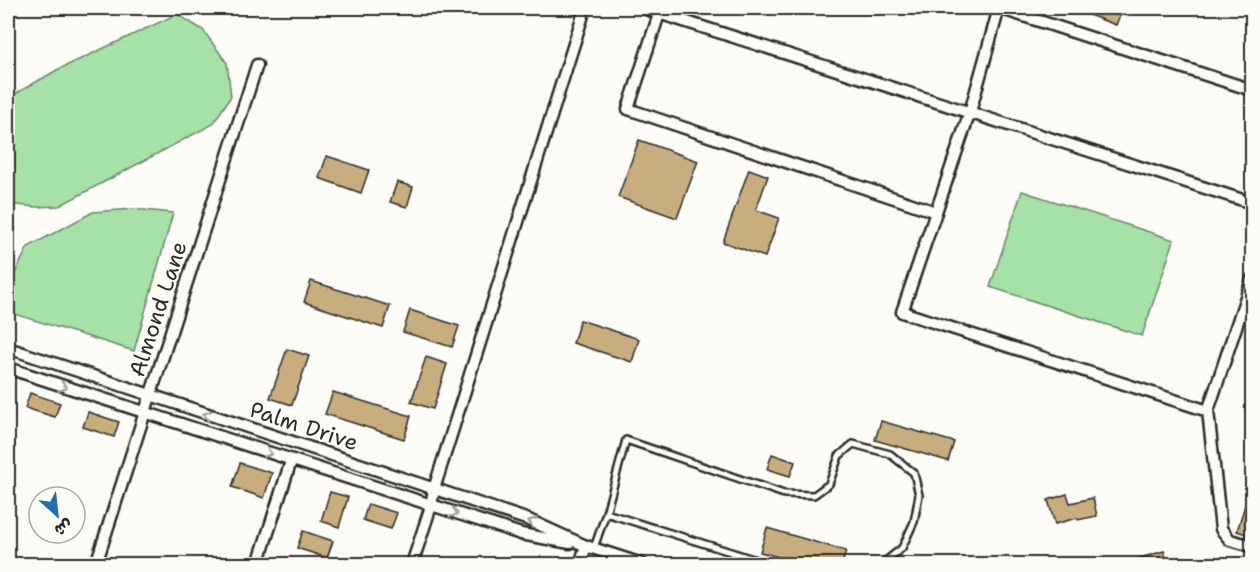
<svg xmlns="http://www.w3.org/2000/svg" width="1260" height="572" font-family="'Shantell Sans','Playpen Sans Arabic',sans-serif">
  <rect width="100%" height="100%" fill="#fdfcf7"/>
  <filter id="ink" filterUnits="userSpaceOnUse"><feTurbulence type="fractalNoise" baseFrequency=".0167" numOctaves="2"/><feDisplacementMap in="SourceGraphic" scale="12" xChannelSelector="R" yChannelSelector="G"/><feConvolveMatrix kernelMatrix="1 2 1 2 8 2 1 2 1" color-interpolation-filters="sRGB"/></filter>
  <g filter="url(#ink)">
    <g fill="#a6e1a7" stroke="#688669" stroke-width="1.5">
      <polygon points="177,14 203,30 227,63 231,96 213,124 59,206 35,207 8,204 8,98 57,70"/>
      <polygon points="1022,191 1174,240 1142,336 990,287"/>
      <polygon points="133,209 173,213 134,351 8,312 8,287 28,247 93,212"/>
    </g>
    <g fill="#c8ae7f" stroke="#2b2b2b" stroke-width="1.5">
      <polygon points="1092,8 1123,8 1116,25 1089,15"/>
      <polygon points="639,140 698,161 677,218 618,197"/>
      <polygon points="327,156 369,170 361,193 319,178"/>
      <polygon points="749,169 768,176 756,210 779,218 765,257 723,242"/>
      <polygon points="397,182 413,187 407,207 390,202"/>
      <polygon points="311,281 390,306 383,328 304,302"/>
      <polygon points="410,310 459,326 452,347 403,332"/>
      <polygon points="580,320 639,339 632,362 573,343"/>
      <polygon points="287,349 309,356 292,405 270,398"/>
      <polygon points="426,357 447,364 433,409 411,402"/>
      <polygon points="333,392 411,416 404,439 325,414"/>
      <polygon points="30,393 60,403 55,417 25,408"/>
      <polygon points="88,412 119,422 114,437 83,427"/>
      <polygon points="881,421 954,442 948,461 875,440"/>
      <polygon points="772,454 795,462 790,476 767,469"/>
      <polygon points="240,463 272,473 264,498 232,487"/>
      <polygon points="330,492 348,497 339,527 321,521"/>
      <polygon points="1067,494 1070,503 1093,498 1097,516 1078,520 1077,518 1055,524 1048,500"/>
      <polygon points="368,504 397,513 391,529 363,520"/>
      <polygon points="1245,505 1252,507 1252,536 1237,531"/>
      <polygon points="767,528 846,551 842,564 804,564 760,552"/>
      <polygon points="303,531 333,541 327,558 297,548"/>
      <polygon points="1164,551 1168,564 1128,564 1127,562"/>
    </g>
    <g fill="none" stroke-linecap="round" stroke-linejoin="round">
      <defs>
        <g id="service">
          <polyline points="606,513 769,564"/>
          <polyline points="594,548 606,513 626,440 784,494 814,495 829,484 839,456 853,444 890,454 914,473 919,495 914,522 902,548 882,564"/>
        </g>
        <g id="minor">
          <polyline points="643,8 1252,203"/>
          <polyline points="661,8 628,109 936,212"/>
          <polyline points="999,8 970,112 902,312 1208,411"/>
          <polyline points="999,8 1252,90"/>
          <polyline points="1252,279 1208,411 1221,529 1230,540 1252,546"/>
          <polyline points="8,348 529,520 586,546 642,564"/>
          <polyline points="8,368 521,534 570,543"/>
          <polyline points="96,564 257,65"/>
          <polyline points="258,564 291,461"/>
          <polyline points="412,564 431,506 434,489 583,15"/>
          <polyline points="580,564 586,546"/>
        </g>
      </defs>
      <use href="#service" stroke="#2b2b2b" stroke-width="10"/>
      <use href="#minor" stroke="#2b2b2b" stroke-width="15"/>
      <use href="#service" stroke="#fdfcf7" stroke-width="5"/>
      <use href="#minor" stroke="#fdfcf7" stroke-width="10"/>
    </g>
    <defs><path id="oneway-chevron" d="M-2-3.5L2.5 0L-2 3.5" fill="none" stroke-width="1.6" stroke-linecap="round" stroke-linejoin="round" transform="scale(1.5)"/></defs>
    <g stroke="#9e9e9b">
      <use href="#oneway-chevron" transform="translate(63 387) rotate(18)"/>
      <use href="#oneway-chevron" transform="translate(207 415) rotate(-162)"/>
      <use href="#oneway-chevron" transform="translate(268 453) rotate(18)"/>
      <use href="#oneway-chevron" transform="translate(454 513) rotate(18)"/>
      <use href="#oneway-chevron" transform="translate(532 522) rotate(-158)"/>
    </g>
  </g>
  <g text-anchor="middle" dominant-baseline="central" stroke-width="4.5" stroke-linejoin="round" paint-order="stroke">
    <g font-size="22" fill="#2b2b2b" stroke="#fdfcf7">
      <text transform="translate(158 309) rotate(-72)">Almond Lane</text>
      <text transform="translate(304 426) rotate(18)">Palm Drive</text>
    </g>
  </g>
  <rect width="1260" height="572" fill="none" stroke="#fdfcf7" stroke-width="30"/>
  <rect x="15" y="15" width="1230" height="542" fill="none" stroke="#2b2b2b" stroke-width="2" filter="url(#ink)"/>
  <g transform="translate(57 515) rotate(153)"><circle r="28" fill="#fdfcf7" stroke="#a9a8a5" stroke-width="1.5"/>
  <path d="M0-4.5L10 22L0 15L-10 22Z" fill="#1f6fb2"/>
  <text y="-9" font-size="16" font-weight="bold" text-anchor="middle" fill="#2b2b2b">ش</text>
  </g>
</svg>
